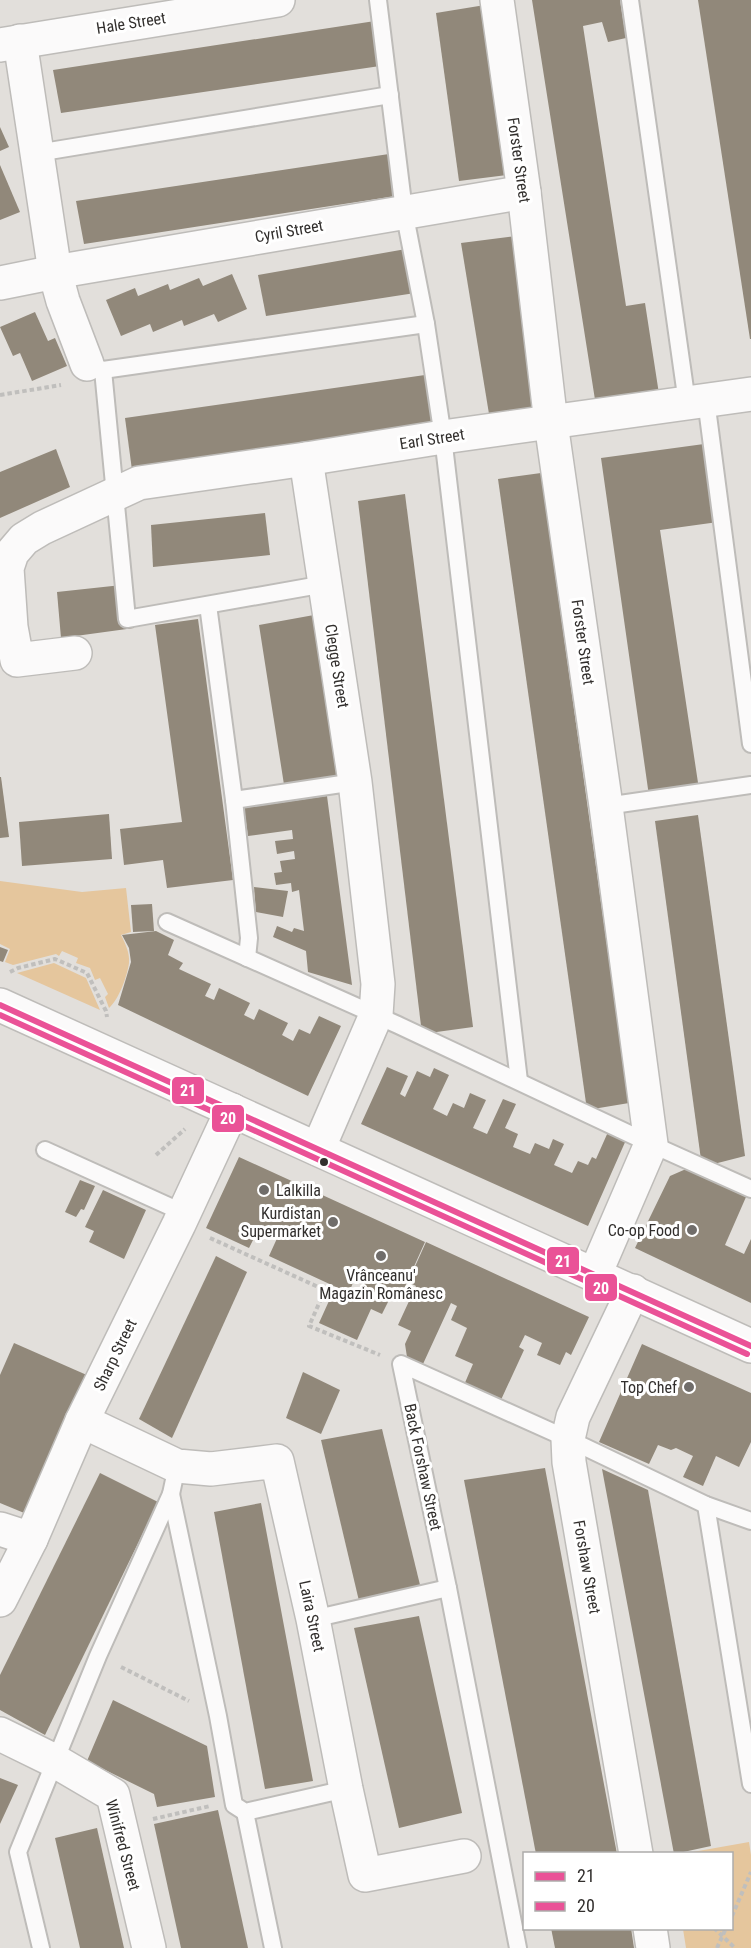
<svg xmlns="http://www.w3.org/2000/svg" width="751" height="1948" font-family="'Roboto Condensed',sans-serif">
  <rect width="100%" height="100%" fill="#e2dfdb"/>
  <g fill="#e5c69d">
    <path d="M0 881 82 892 126 888 131 932 121 935C125 943 130 953 129 963 127 977 119 999 109 1008L105 997 108 994 100 978 95 980 90 968 76 963 78 958 62 951 59 956 56 954 13 965 5 962 10 949 0 944Z"/>
    <polygon points="54,963 86,978 100,1010 17,973"/>
    <polygon points="749,1842 751,1855 751,1948 686,1948 683,1929 732,1928 732,1854 687,1853"/>
  </g>
  <g fill="#91887a">
    <polygon points="532,0 620,0 626,38 608,42 602,22 583,26 626,306 645,303 659,394 596,406"/>
    <polygon points="698,0 751,0 751,339 750,339"/>
    <polygon points="485,5 507,175 459,181 436,13"/>
    <polygon points="375,21 380,66 61,113 53,70"/>
    <polygon points="0,127 9,147 0,151"/>
    <polygon points="389,154 396,196 84,244 76,201"/>
    <polygon points="0,165 20,212 0,220"/>
    <polygon points="516,236 540,413 490,420 461,243"/>
    <polygon points="406,249 415,293 266,316 258,275"/>
    <polygon points="232,274 247,309 218,322 214,314 184,326 182,320 153,332 150,324 121,336 106,300 135,288 138,296 168,284 170,290 199,278 203,286"/>
    <polygon points="35,312 48,341 55,338 67,366 32,381 20,353 13,356 0,327"/>
    <polygon points="425,375 432,427 132,470 125,418"/>
    <polygon points="704,444 718,522 660,530 700,796 650,803 601,458"/>
    <polygon points="56,449 70,487 0,518 0,472"/>
    <polygon points="541,473 629,1103 587,1110 498,479"/>
    <polygon points="405,494 473,1027 422,1034 358,501"/>
    <polygon points="265,513 270,555 153,567 151,525"/>
    <polygon points="131,584 134,628 61,638 57,592"/>
    <polygon points="314,615 338,783 285,791 259,625"/>
    <polygon points="198,619 233,880 167,888 163,860 124,865 120,829 182,822 155,625"/>
    <polygon points="0,777 1,777 9,837 0,838"/>
    <polygon points="327,796 352,985 308,972 306,951 273,937 277,926 292,932 294,928 304,931 299,890 292,892 291,883 276,885 274,873 282,872 280,861 295,859 294,851 277,854 275,841 293,839 292,830 248,836 244,808"/>
    <polygon points="109,814 112,859 22,866 19,822"/>
    <polygon points="698,815 745,1156 702,1167 655,821"/>
    <polygon points="254,887 288,891 283,917 256,912"/>
    <polygon points="152,904 154,931 133,932 131,905"/>
    <polygon points="156,931 174,940 168,955 183,963 179,969 211,984 205,996 214,1000 219,988 250,1003 244,1015 254,1020 259,1009 288,1023 282,1035 293,1041 299,1029 310,1034 319,1016 341,1026 308,1096 118,1005 131,962 129,948 122,935"/>
    <polygon points="0,947 8,950 3,962 0,961"/>
    <polygon points="387,1067 408,1076 400,1094 405,1097 417,1071 430,1077 434,1068 449,1075 433,1109 447,1116 453,1103 464,1108 470,1093 486,1100 473,1128 487,1134 503,1099 516,1104 505,1128 518,1134 513,1147 530,1154 535,1143 549,1149 553,1139 564,1144 554,1165 572,1173 578,1161 588,1165 592,1157 596,1159 608,1132 626,1140 588,1226 361,1124"/>
    <polygon points="239,1157 425,1242 399,1300 391,1296 382,1314 371,1309 357,1340 319,1323 333,1292 350,1299 354,1291 361,1294 365,1285 354,1280 349,1293 269,1256 279,1234 260,1226 249,1248 206,1228"/>
    <polygon points="686,1169 746,1197 725,1245 744,1254 751,1239 751,1303 635,1248 670,1176"/>
    <polygon points="80,1180 95,1186 84,1210 81,1209 76,1217 65,1212"/>
    <polygon points="103,1190 146,1210 124,1259 89,1242 94,1231 85,1227"/>
    <polygon points="426,1242 589,1317 571,1355 566,1352 560,1365 537,1355 542,1343 525,1335 519,1347 524,1350 500,1402 464,1385 473,1364 455,1356 467,1328 451,1320 457,1306 451,1303 423,1364 407,1357 405,1344 411,1331 398,1325 416,1286 408,1282"/>
    <polygon points="216,1256 247,1272 172,1438 139,1419"/>
    <polygon points="14,1343 89,1376 29,1515 0,1503 0,1375"/>
    <polygon points="642,1344 751,1393 751,1442 739,1467 716,1456 703,1486 683,1477 693,1456 676,1448 671,1450 658,1445 649,1464 599,1442"/>
    <polygon points="303,1372 340,1390 321,1434 286,1418"/>
    <polygon points="382,1429 421,1589 359,1601 321,1440"/>
    <polygon points="545,1468 617,1854 536,1854 464,1480"/>
    <polygon points="602,1469 648,1490 711,1846 674,1854"/>
    <polygon points="100,1473 158,1502 45,1735 0,1710 0,1675"/>
    <polygon points="261,1503 313,1781 265,1789 214,1512"/>
    <polygon points="419,1616 462,1813 399,1828 354,1628"/>
    <polygon points="113,1700 207,1746 215,1797 157,1807 154,1794 87,1761"/>
    <polygon points="0,1778 18,1785 0,1824"/>
    <polygon points="218,1810 248,1948 181,1948 154,1824"/>
    <polygon points="97,1828 124,1948 80,1948 55,1838"/>
    <polygon points="551,1928 631,1928 634,1948 555,1948"/>
  </g>
  <g fill="none" stroke-linecap="round" stroke-linejoin="round">
    <defs>
      <g id="service">
        <polyline points="378,0 404,211 426,324 443,437 519,1081"/>
        <polyline points="630,0 687,403"/>
        <polyline points="37,153 390,95"/>
        <polyline points="87,364 103,370 127,619 325,584"/>
        <polyline points="103,370 426,324"/>
        <polyline points="706,400 751,744"/>
        <polyline points="208,605 234,800 249,938 247,958"/>
        <polyline points="234,800 355,782"/>
        <polyline points="606,806 751,785"/>
        <polyline points="167,922 398,1025 651,1144 751,1189"/>
        <polyline points="45,1150 184,1213"/>
        <polyline points="171,1494 218,1716 234,1805 245,1812 346,1789"/>
        <polyline points="706,1505 751,1784"/>
        <polyline points="313,1619 448,1588"/>
        <polyline points="245,1812 273,1948"/>
        <polyline points="41,1948 18,1852 98,1656 171,1494 177,1466"/>
        <polyline points="518,1948 448,1588 401,1364 568,1439 706,1505 751,1521"/>
      </g>
      <g id="minor">
        <polyline points="497,0 524,192 551,423 606,806 651,1144 595,1274"/>
        <polyline points="20,41 55,272 63,301 87,364"/>
        <polyline points="0,45 278,0"/>
        <polyline points="0,283 55,272 524,192"/>
        <polyline points="306,459 355,782 378,984 376,1015 318,1149"/>
        <polyline points="75,653 17,660 11,627 7,568 12,553 24,539 42,528 139,483 306,459 443,437 751,394"/>
        <polyline points="633,1291 573,1417 568,1439 569,1462 636,1854"/>
        <polyline points="82,1421 177,1466 211,1469 277,1461 313,1619 346,1789 365,1875 464,1856"/>
        <polyline points="0,1529 31,1539"/>
        <polyline points="0,1600 31,1539 82,1421 179,1224 232,1110"/>
        <polyline points="0,1734 55,1761 113,1795 149,1948"/>
        <polyline points="650,1928 653,1948"/>
      </g>
      <polyline id="tertiary" points="0,1005 751,1346"/>
    </defs>
    <use href="#service" stroke="#bebcb9" stroke-width="20"/>
    <use href="#minor" stroke="#bebcb9" stroke-width="36"/>
    <use href="#tertiary" stroke="#bebcb9" stroke-width="36"/>
    <g stroke="#c0bfbd" stroke-width="4" stroke-dasharray="4.5 3" stroke-linecap="butt">
      <polyline points="0,395 61,385"/>
      <polyline points="10,972 18,968 55,959 87,973 106,1011 107,1017"/>
      <polyline points="156,1155 185,1129"/>
      <polyline points="210,1238 325,1290 309,1326 380,1355"/>
      <polyline points="121,1667 189,1701"/>
      <polyline points="153,1819 210,1806"/>
      <polyline points="732,1916 751,1872"/>
      <polyline points="714,1928 735,1948"/>
      <polyline points="717,1948 726,1928"/>
    </g>
    <use href="#service" stroke="#fbfafa" stroke-width="16"/>
    <use href="#minor" stroke="#fbfafa" stroke-width="33"/>
    <use href="#tertiary" stroke="#fbfafa" stroke-width="33"/>
    <defs>
      <polyline id="bus-1" points="0,1005 751,1346"/>
      <polyline id="bus-2" points="0,1015 747,1354"/>
    </defs>
    <use href="#bus-1" stroke="#fff" stroke-width="10"/>
    <use href="#bus-2" stroke="#fff" stroke-width="10"/>
    <use href="#bus-1" stroke="#ea5297" stroke-width="6"/>
    <use href="#bus-2" stroke="#ea5297" stroke-width="6"/>
  </g>
  <circle fill="#322f2d" stroke="#fff" stroke-width="2" cx="324" cy="1162" r="5"/>
  <g fill="#706d6a" stroke="#fff" stroke-width="2">
    <circle cx="264" cy="1190" r="6"/>
    <circle cx="333" cy="1222" r="6"/>
    <circle cx="692" cy="1230" r="6"/>
    <circle cx="381" cy="1256" r="6"/>
    <circle cx="689" cy="1387" r="6"/>
  </g>
  <g text-anchor="middle" dominant-baseline="central" stroke-width="6" stroke-linejoin="round" paint-order="stroke">
    <g font-size="16" fill="#322f2d" stroke="#fff">
      <text transform="translate(131 23) rotate(-9)">Hale Street</text>
      <text transform="translate(519 160) rotate(82)">Forster Street</text>
      <text transform="translate(289 231) rotate(-10)">Cyril Street</text>
      <text transform="translate(432 439) rotate(-9)">Earl Street</text>
      <text transform="translate(583 642) rotate(82)">Forster Street</text>
      <text transform="translate(337 666) rotate(81)">Clegge Street</text>
      <text transform="translate(115 1355) rotate(-64)">Sharp Street</text>
      <text transform="translate(423 1467) rotate(78)">Back Forshaw Street</text>
      <text transform="translate(587 1567) rotate(80)">Forshaw Street</text>
      <text transform="translate(312 1616) rotate(78)">Laira Street</text>
      <text transform="translate(123 1845) rotate(75)">Winifred Street</text>
    </g>
    <g font-size="16" fill="#322f2d" stroke="#fff" text-anchor="end">
      <text x="276" y="1190" text-anchor="start">Lalkilla</text>
      <text x="321" y="1213">Kurdistan<tspan x="321" dy="18">Supermarket</tspan></text>
      <text x="680" y="1230">Co-op Food</text>
      <text x="381" y="1275" text-anchor="middle">Vrânceanu'<tspan x="381" dy="18">Magazin Românesc</tspan></text>
      <text x="677" y="1387">Top Chef</text>
    </g>
  </g>
  <g stroke="#fff" stroke-width="2">
    <rect x="171" y="1076" width="34" height="29" rx="6" fill="#ea5297"/>
    <rect x="211" y="1104" width="34" height="29" rx="6" fill="#ea5297"/>
    <rect x="546" y="1246" width="34" height="29" rx="6" fill="#ea5297"/>
    <rect x="584" y="1273" width="34" height="29" rx="6" fill="#ea5297"/>
  </g>
  <g font-size="16" text-anchor="middle" font-weight="bold" fill="#fff">
    <text x="188" y="1096">21</text>
    <text x="228" y="1124">20</text>
    <text x="563" y="1267">21</text>
    <text x="601" y="1294">20</text>
  </g>
  <rect x="523" y="1852" width="210" height="78" fill="#ffffff" stroke="#adacab" stroke-width="1.5"/>
  <rect x="535" y="1872" width="30" height="9" fill="#ea5297" stroke="#adacab" stroke-width="1.5"/>
  <text x="577" y="1882" font-size="18" fill="#322f2d">21</text>
  <rect x="535" y="1902" width="30" height="9" fill="#ea5297" stroke="#adacab" stroke-width="1.5"/>
  <text x="577" y="1912" font-size="18" fill="#322f2d">20</text>
</svg>
